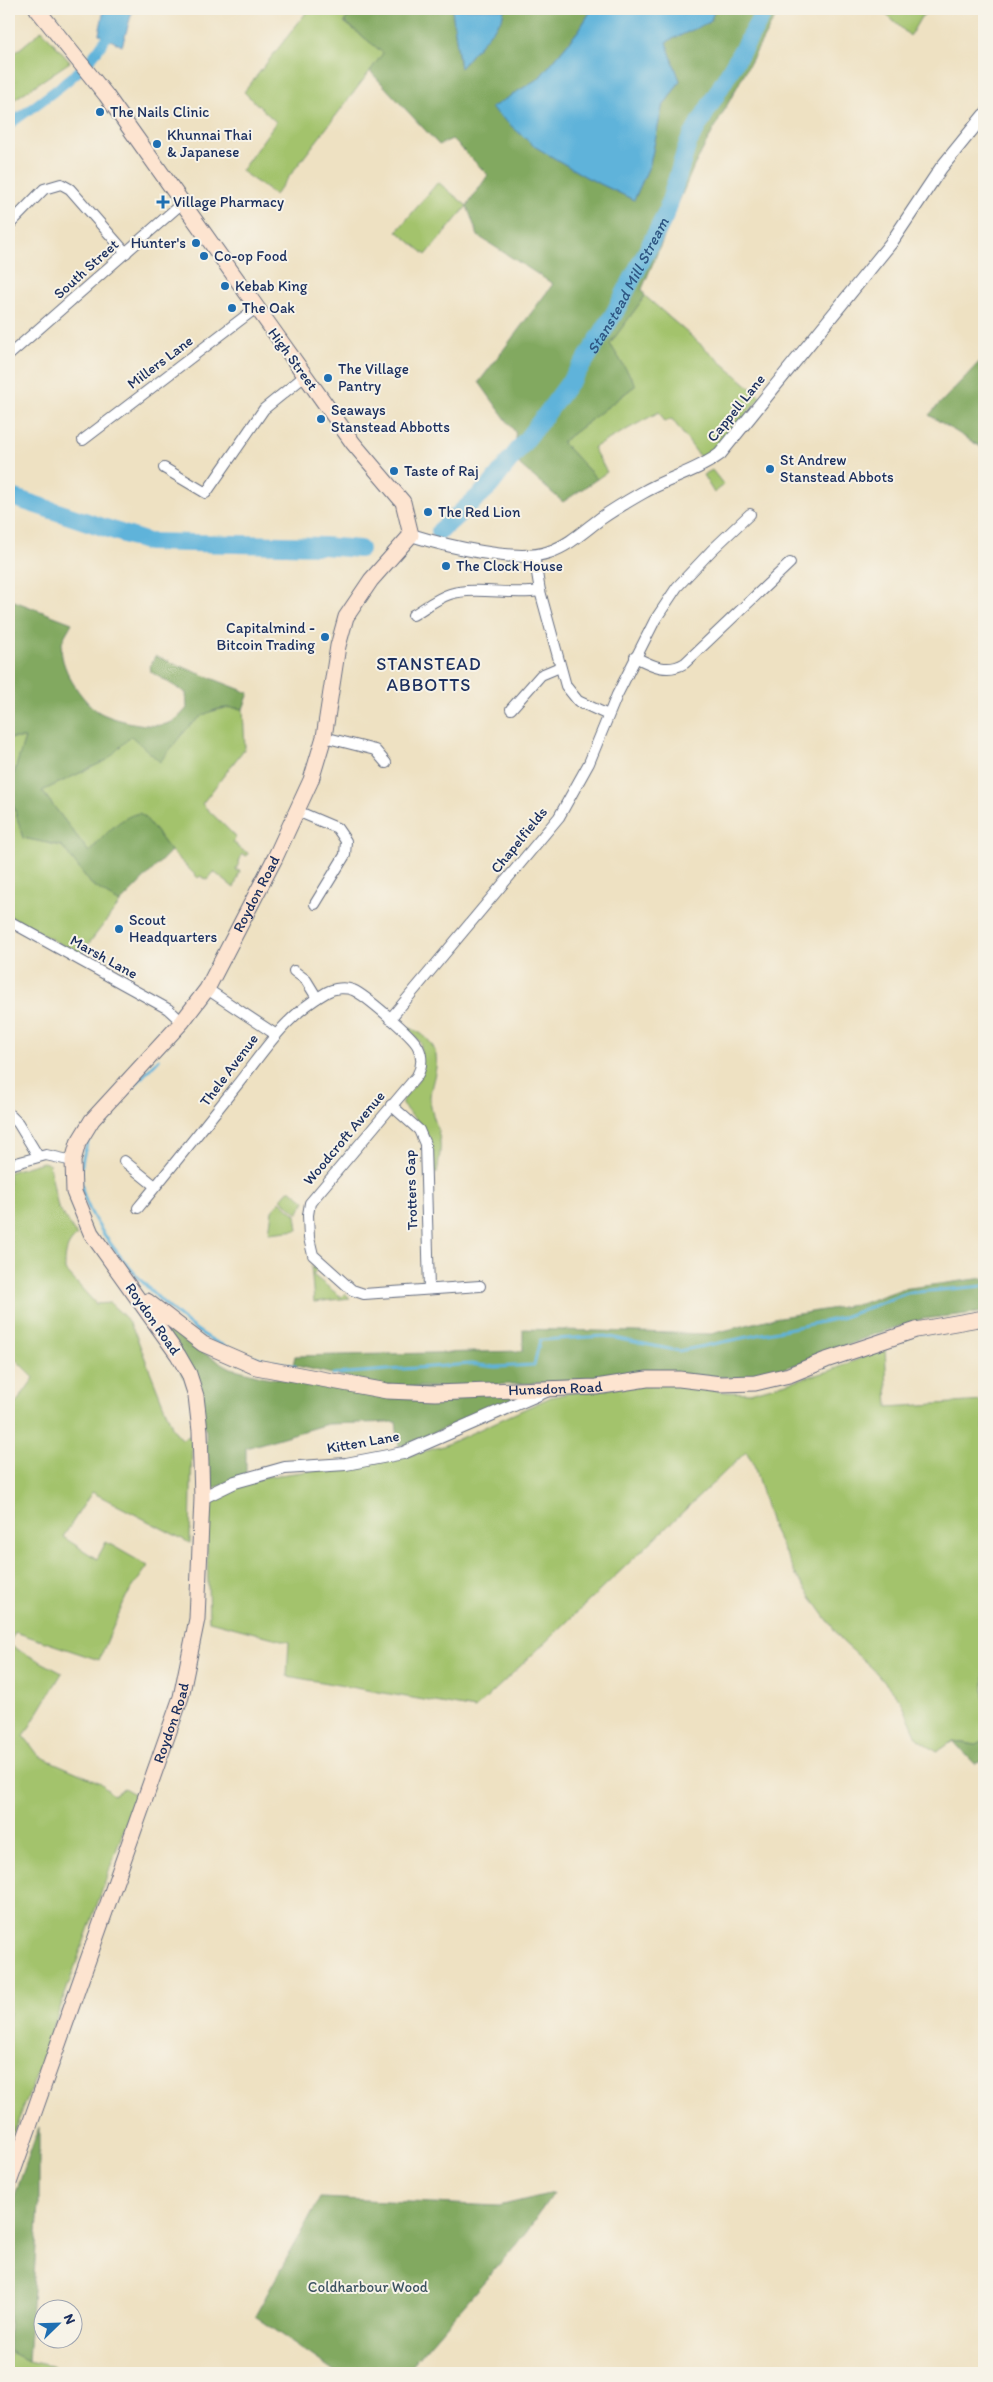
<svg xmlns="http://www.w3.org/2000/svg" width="993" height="2382" font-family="Itim,sans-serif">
  <rect width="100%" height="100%" fill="#f7f3e8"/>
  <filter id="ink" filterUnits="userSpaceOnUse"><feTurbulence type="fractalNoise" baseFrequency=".02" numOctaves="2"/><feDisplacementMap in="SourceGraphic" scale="10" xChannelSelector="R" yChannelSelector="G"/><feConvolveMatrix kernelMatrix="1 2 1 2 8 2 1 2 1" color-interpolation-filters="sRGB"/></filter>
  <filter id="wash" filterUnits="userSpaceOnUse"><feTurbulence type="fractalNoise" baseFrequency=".0096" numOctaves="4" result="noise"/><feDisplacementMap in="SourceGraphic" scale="20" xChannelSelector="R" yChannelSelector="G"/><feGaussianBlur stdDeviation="1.12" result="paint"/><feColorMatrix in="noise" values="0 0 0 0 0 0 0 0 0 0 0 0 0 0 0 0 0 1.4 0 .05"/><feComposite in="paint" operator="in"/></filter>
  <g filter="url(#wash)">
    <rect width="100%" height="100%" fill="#eee1c2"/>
    <g fill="#a3c36c" stroke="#5f7965">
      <polygon points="309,9 359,9 344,22 384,53 275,195 241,171 276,122 244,92"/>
      <polygon points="880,9 931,9 921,17 910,36"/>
      <polygon points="42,30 70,62 9,103 9,58"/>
      <polygon points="438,182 467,206 426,255 397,231"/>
      <polygon points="645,296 761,397 719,446 700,457 672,419 665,422 659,412 593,448 607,472 597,479 562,442 636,385 610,344"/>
      <polygon points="712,470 724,485 714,493 703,475"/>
      <polygon points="230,707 243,709 245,748 202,804 236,837 233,842 237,845 237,847 248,853 247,856 242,854 236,870 240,871 234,888 214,872 207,880 200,876 198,878 171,851 144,816 139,813 113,827 89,852 42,791 107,760 131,736 193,723 205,713"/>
      <polygon points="9,738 25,738 9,790"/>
      <polygon points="9,790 23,838 62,846 91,884 120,903 80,955 9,916"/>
      <path d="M410 1028C421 1032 431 1040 435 1051 440 1066 431 1082 430 1097 430 1111 436 1121 439 1135 442 1148 439 1160 437 1173L431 1172V1146L426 1131 402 1105V1101L420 1078 421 1043 408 1029Z"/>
      <path d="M43 1162 49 1164 58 1207 77 1236C65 1246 65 1256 65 1270L96 1304 110 1303 126 1318 135 1333 173 1429 182 1439 192 1435 190 1543 92 1492 63 1537 97 1559 106 1542 148 1566 126 1597 99 1660 15 1632 9 1644V1413L34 1378 9 1353V1172Z"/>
      <polygon points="290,1189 305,1201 298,1214 281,1199"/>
      <polygon points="280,1201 296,1215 298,1230 269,1233 272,1211"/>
      <polygon points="311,1266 317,1269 313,1275 341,1297 345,1293 350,1298 314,1302"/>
      <polygon points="885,1348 888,1407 984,1401 984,1740 976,1745 953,1741 937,1752 918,1739 901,1701 872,1668 843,1642 797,1577 772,1527 753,1462 746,1452 475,1709 287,1676 289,1642 209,1621 206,1511 214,1501 236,1487 265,1477 397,1459 443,1446 551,1397 569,1393 665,1383 726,1392 750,1393 830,1371"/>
      <polygon points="9,1645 62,1673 24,1736 39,1756 101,1783 113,1795 124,1788 136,1795 33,2084 9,2144"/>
      <polygon points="9,2351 28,2361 51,2366 63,2373 12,2373 9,2372"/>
    </g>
    <g fill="#82a960" stroke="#4e6c5f">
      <polygon points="359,9 452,9 460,68 502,19 504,9 592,9 579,30 539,78 492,108 534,146 586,177 634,200 650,164 662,108 680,81 665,42 710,22 715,9 782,9 773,21 694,166 642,289 645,296 610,344 636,385 562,442 597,479 563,502 520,465 515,432 479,382 553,284 478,236 467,206 488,175 452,139 439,145 370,71 383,53 344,21"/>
      <polygon points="984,357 984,449 929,415"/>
      <path d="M9 599 72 623C69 629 63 637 62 644 57 664 82 702 99 712 112 720 152 729 166 724 175 722 181 715 187 708L186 693 151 672 150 667 155 656 249 693 243 709C201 701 184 733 160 762L131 736 107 760 42 791 89 852C104 837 117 818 139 813L144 816 171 851 120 903 91 884 62 846 23 838 9 790 25 738H9Z"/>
      <polygon points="984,1278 984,1312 923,1319 872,1335 823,1356 769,1373 741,1378 652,1373 541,1383 431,1387 385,1386 293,1365 295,1356 523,1351 523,1329 711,1334 774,1318 860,1304 902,1289"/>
      <polygon points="160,1320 202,1352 231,1368 265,1377 321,1385 531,1392 399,1447 396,1422 327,1424 246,1448 246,1473 206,1492 206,1431"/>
      <polygon points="984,1740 984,1760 975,1764 953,1741 975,1745"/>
      <polygon points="39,2127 39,2205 28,2361 9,2351 9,2212"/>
      <polygon points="553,2193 526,2233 405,2373 337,2373 255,2316 320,2198 499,2206"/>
    </g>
    <g fill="#5eb3da" stroke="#3c719c">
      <polygon points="104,9 133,9 122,46 99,34"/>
      <polygon points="452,9 504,9 502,19 460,68"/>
      <polygon points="592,9 715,9 710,22 666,42 680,81 662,108 650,164 634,200 586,177 534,146 491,108 539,78 579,30"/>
    </g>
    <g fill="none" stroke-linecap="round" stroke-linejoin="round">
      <g stroke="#5eb3da" stroke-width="3">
        <polyline points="132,1088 159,1059"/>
        <path d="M90 1136C83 1154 78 1172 83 1192 96 1241 173 1321 218 1343 241 1354 270 1362 295 1366"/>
        <polyline points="333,1374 471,1364 495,1367 534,1365 540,1340 605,1336 679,1351 841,1318 907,1293 984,1286"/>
      </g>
      <path stroke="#5eb3da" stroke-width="10" d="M9 125C50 93 106 63 117 9"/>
      <g stroke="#5eb3da" stroke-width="18">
        <polyline points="9,496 148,542 323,546 360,549"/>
        <path id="s1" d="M440 531 490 486 547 413 585 361 615 312 666 214 688 143 766 9"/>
      </g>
    </g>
  </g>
  <g filter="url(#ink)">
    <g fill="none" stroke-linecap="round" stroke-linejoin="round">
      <defs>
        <g id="minor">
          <polyline points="9,225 44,189 61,184 70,189 126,253"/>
          <polyline points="9,355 181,204"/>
          <polyline points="83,440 256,308"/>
          <polyline points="164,468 206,493 264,409 306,375"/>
          <polyline points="534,555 540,591 566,686 578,701 608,715"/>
          <path d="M413 615C425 608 437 598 450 594 477 586 511 596 540 591"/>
          <path d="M635 657C651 665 667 674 685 663L790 563"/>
          <polyline points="511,709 541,675 560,667"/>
          <polyline points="324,737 375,750 386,763"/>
          <polyline points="297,811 337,828 346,841 345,855 315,904"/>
          <polyline points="9,921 168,1009 182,1022"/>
          <polyline points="294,971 306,980 317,998"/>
          <polyline points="207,989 275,1034"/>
          <polyline points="390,1019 559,817 589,763 617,695 655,620 677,587 712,550 750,514"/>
          <polyline points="391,1105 419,1130 425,1144 429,1289"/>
          <polyline points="9,1114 18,1123 38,1156"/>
          <polyline points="124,1161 155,1186"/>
          <polyline points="9,1165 46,1155 73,1161"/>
          <path d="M138 1208C170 1169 202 1129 233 1090 264 1052 283 1017 327 992 334 988 345 987 353 990 365 995 413 1036 418 1047 423 1057 422 1067 417 1076L310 1203 308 1215 309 1238 313 1255 352 1290 364 1294 378 1293 480 1286"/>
        </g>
        <g id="tertiary">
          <path d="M411 535C443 545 517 564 549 552 568 546 584 531 600 519 613 510 628 501 642 493 667 478 696 472 720 454L891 243 941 168 984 115"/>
          <polyline points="202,1498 235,1482 285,1468 346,1464 403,1453 553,1388"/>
        </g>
        <g id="secondary">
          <path id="s2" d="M147 1301 203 1344 256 1367 387 1391 435 1393 596 1387 647 1379H679L721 1384 755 1383 789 1375 826 1360 916 1330 984 1318"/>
          <path id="s3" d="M9 2183 181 1697 197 1619 202 1498 200 1431 196 1396 189 1374 178 1355 91 1233 74 1192 73 1161 78 1143 92 1120 182 1022 207 989 275 858 311 780 324 737 338 646 346 617 371 580 411 535 403 502 353 443 106 95 37 9"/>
        </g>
      </defs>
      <use href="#minor" stroke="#656d81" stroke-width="12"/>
      <use href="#tertiary" stroke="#656d81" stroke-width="14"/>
      <use href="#secondary" stroke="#656d81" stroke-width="17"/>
      <use href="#minor" stroke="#fff" stroke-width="10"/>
      <use href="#tertiary" stroke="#fff" stroke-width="12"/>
      <use href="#secondary" stroke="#fde4d0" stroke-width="15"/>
    </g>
  </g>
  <g fill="#1f6fb2" stroke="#f7f3e8" stroke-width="2">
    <circle cx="100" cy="112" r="5"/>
    <circle cx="157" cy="144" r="5"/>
    <path d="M160.5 194.5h5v5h5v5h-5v5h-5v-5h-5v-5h5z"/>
    <circle cx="196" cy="243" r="5"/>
    <circle cx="204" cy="256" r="5"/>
    <circle cx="225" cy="286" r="5"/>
    <circle cx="232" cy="308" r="5"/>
    <circle cx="328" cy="378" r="5"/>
    <circle cx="321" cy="419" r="5"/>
    <circle cx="770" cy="469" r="5"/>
    <circle cx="394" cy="471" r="5"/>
    <circle cx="428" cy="512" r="5"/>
    <circle cx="446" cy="566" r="5"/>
    <circle cx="325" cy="637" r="5"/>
    <circle cx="119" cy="929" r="5"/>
  </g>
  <g text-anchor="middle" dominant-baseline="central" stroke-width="4" stroke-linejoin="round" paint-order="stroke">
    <g font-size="15" fill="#1b2f5e" stroke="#f7f3e8" text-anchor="start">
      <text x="110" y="112">The Nails Clinic</text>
      <text x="167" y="135">Khunnai Thai<tspan x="167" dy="17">&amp; Japanese</tspan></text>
      <text x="173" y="202">Village Pharmacy</text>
      <text x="186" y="243" text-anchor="end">Hunter's</text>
      <text x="214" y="256">Co-op Food</text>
      <text x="235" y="286">Kebab King</text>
      <text x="242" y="308">The Oak</text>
      <text x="338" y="369">The Village<tspan x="338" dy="17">Pantry</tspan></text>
      <text x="331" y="410">Seaways<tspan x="331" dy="17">Stanstead Abbotts</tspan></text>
      <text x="780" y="460">St Andrew<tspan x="780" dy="17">Stanstead Abbots</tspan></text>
      <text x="404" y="471">Taste of Raj</text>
      <text x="438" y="512">The Red Lion</text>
      <text x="456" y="566">The Clock House</text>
      <text x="315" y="628" text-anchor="end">Capitalmind -<tspan x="315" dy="17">Bitcoin Trading</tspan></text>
      <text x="129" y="920">Scout<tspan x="129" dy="17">Headquarters</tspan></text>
    </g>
    <g font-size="15" fill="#1b2f5e" stroke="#f7f3e8">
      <text transform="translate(86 269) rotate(-42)">South Street</text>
      <text transform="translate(293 359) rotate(54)">High Street</text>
      <text transform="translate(160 362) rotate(-37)">Millers Lane</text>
      <text transform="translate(736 408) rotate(-51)">Cappell Lane</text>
      <text transform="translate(519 840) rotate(-51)">Chapelfields</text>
      <text stroke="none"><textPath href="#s3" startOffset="1416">Roydon Road</textPath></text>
      <text transform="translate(104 957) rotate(29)">Marsh Lane</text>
      <text transform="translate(229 1070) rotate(-53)">Thele Avenue</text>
      <text transform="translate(344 1138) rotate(-50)">Woodcroft Avenue</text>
      <text transform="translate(411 1190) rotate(-92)">Trotters Gap</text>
      <text transform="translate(153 1319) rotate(55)">Roydon Road</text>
      <text stroke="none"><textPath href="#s2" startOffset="430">Hunsdon Road</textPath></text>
      <text transform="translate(363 1442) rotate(-10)">Kitten Lane</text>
      <text stroke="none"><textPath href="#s3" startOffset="488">Roydon Road</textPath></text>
    </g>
    <g font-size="15" fill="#3d5462" stroke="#f7f3e8">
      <text x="368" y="2287">Coldharbour Wood</text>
    </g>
    <g font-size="16" font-style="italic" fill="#2f5783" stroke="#f7f3e8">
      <text stroke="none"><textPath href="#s1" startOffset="311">Stanstead Mill Stream</textPath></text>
    </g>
    <g font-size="18" letter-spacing="1" fill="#1b2f5e" stroke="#f7f3e8">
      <text x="429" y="664">STANSTEAD<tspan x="429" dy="21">ABBOTTS</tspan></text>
    </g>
  </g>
  <rect width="993" height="2382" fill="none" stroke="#f7f3e8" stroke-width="30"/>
  <g transform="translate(58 2324) rotate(67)"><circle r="24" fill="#f7f3e8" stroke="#9fa5b1"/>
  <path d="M0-4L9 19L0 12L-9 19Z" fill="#1f6fb2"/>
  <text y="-8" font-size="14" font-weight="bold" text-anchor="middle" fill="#1b2f5e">N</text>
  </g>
</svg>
